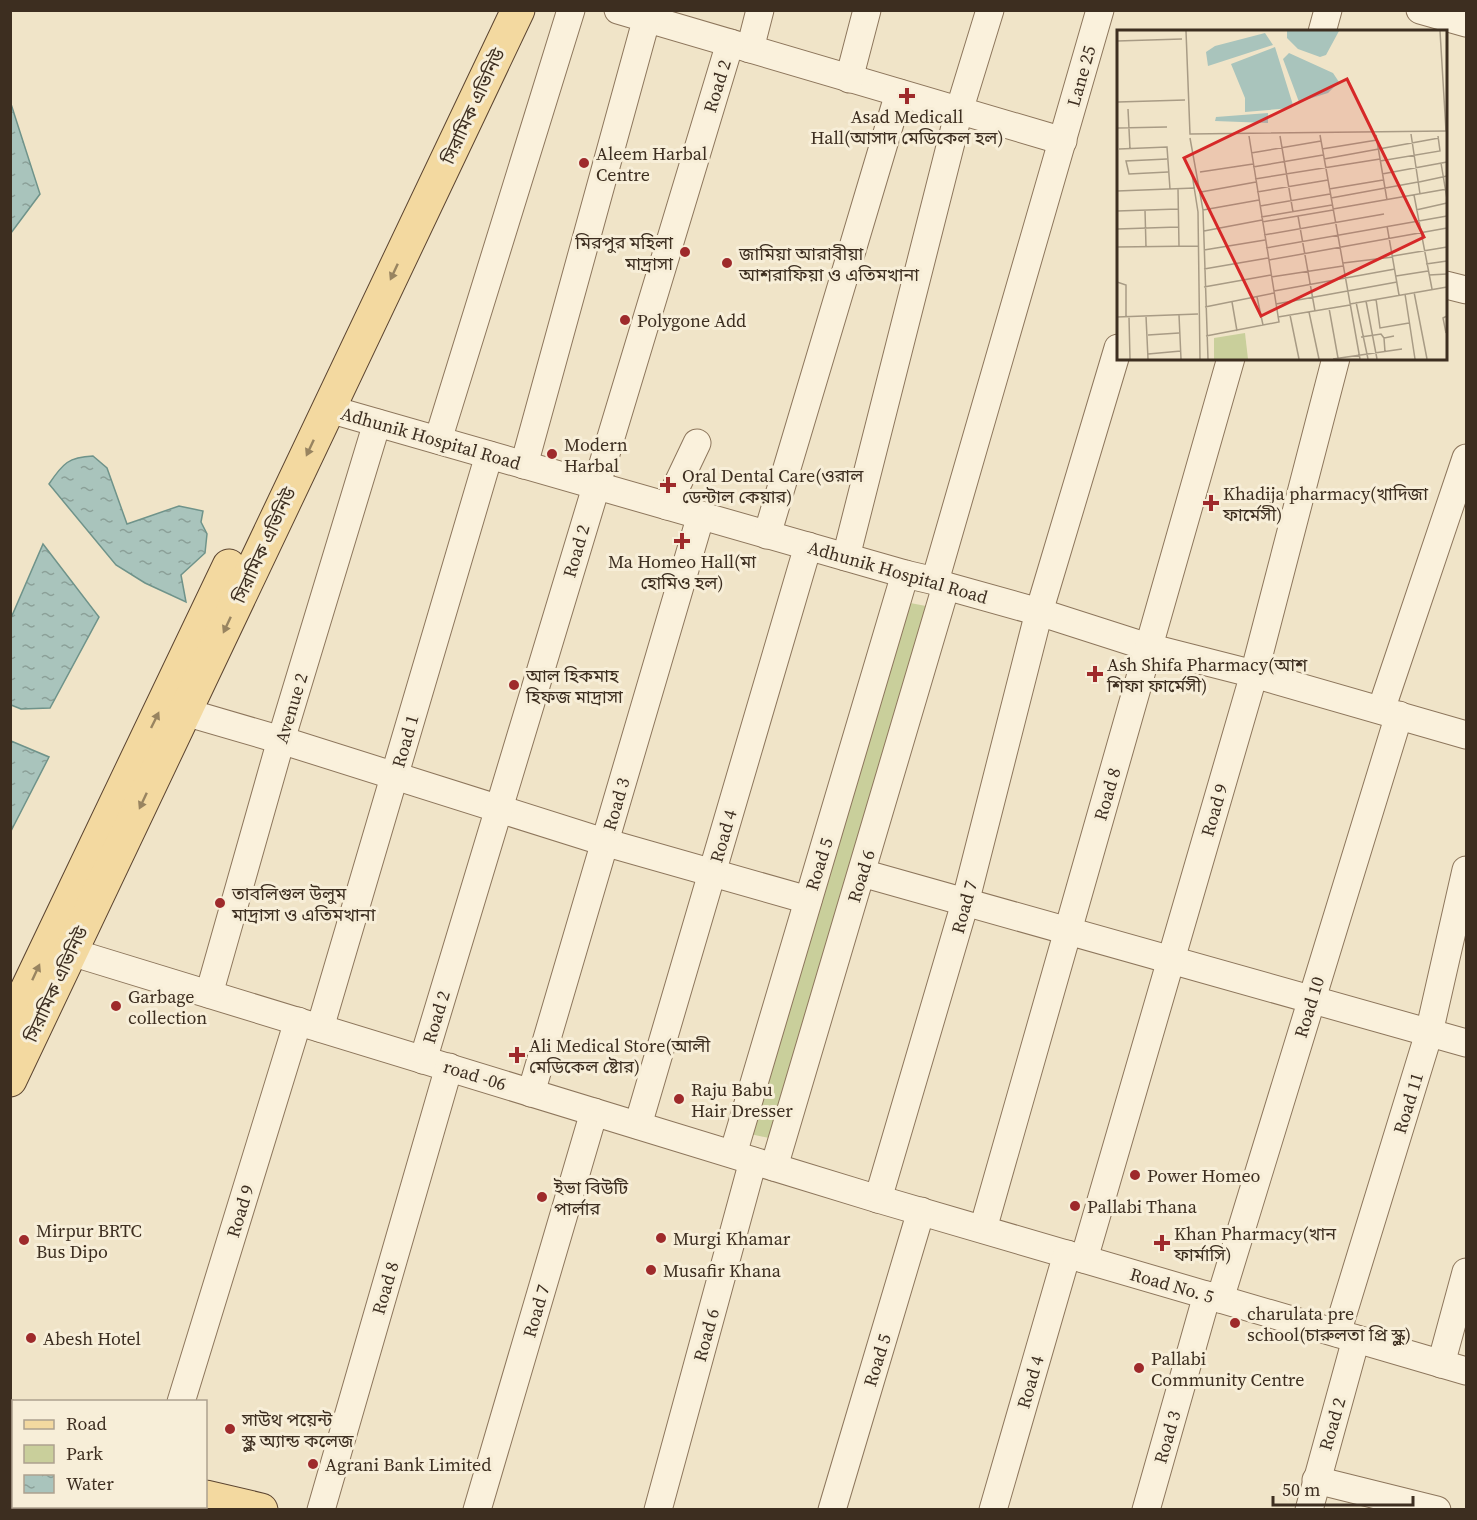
<svg xmlns="http://www.w3.org/2000/svg" width="1477" height="1520" font-family="'Source Serif 4','Noto Sans Bengali',serif">
  <defs>
    <pattern id="water-ripples" width="26" height="14" patternUnits="userSpaceOnUse" patternTransform="scale(1.5)"><rect width="26" height="14" fill="#a9c4bc"/><path d="M2 4q2-2 4 0t4 0M15 11q2-2 4 0t4 0" fill="none" stroke="#8ba098"/></pattern>
  </defs>
  <rect width="100%" height="100%" fill="#f0e4c8"/>
  <polygon fill="#c9cf9b" points="900,601 931,607 774,1139 750,1134"/>
  <g fill="url(#water-ripples)" stroke="#6f938a" stroke-width="1.5">
    <polygon points="11,104 40,194 11,233 10,104"/>
    <path d="M93 456 107 468 127 524 179 506 203 511 201 522 207 534 205 553 181 575 186 602 145 583 116 565 49 484C63 463 69 457 93 456Z"/>
    <polygon points="43,544 99,617 50,708 21,709 11,705 11,618"/>
    <polygon points="11,741 49,757 11,831"/>
  </g>
  <g fill="none" stroke-linecap="round" stroke-linejoin="round">
    <defs>
      <g id="minor">
        <polyline points="618,10 1063,141"/>
        <polyline points="1420,10 1466,23"/>
        <polyline points="1322,32 1328,10"/>
        <polyline points="750,49 760,10"/>
        <polyline points="849,79 867,10"/>
        <polyline points="1446,285 1466,290"/>
        <polyline points="329,409 905,574 935,581 946,586 1039,612 1148,647 1254,674 1466,735"/>
        <polyline points="438,440 571,10"/>
        <polyline points="524,465 649,10"/>
        <polyline points="667,506 697,443"/>
        <polyline points="767,535 899,93"/>
        <polyline points="846,557 959,111 990,10"/>
        <polyline points="935,581 1100,10"/>
        <polyline points="1381,710 1466,458"/>
        <polyline points="185,712 281,740 604,842 808,900"/>
        <polyline points="862,873 1466,1043"/>
        <polyline points="71,952 878,1199 1466,1371"/>
        <polyline points="209,994 281,740 377,423"/>
        <polyline points="320,1028 489,455"/>
        <polyline points="423,1060 730,43"/>
        <polyline points="531,1093 701,515"/>
        <polyline points="638,1125 808,546"/>
        <polyline points="733,1154 905,574"/>
        <polyline points="774,1167 946,586"/>
        <polyline points="878,1199 965,903 1039,612 1118,348"/>
        <polyline points="983,1229 1231,358"/>
        <polyline points="1084,1259 1254,674 1336,358"/>
        <polyline points="1220,1299 1399,715"/>
        <polyline points="1337,1333 1429,1033 1466,870"/>
        <polyline points="1441,1364 1466,1272"/>
        <polyline points="181,1402 298,1021"/>
        <polyline points="1316,1480 1437,1510"/>
        <polyline points="321,1510 449,1067"/>
        <polyline points="477,1510 594,1112"/>
        <polyline points="658,1510 753,1161"/>
        <polyline points="832,1510 921,1211"/>
        <polyline points="993,1510 1067,1254"/>
        <polyline points="1146,1510 1207,1295"/>
        <polyline points="1309,1510 1356,1339"/>
      </g>
      <g id="major">
        <polyline points="10,1025 229,566"/>
        <polyline points="10,1080 518,10"/>
        <polyline points="10,1417 14,1419"/>
        <polyline points="10,1447 14,1448"/>
        <polyline points="10,1475 14,1476"/>
        <polyline points="206,1497 261,1510"/>
        <polyline points="113,1506 124,1510"/>
      </g>
    </defs>
    <use href="#minor" stroke="#8d765c" stroke-width="29"/>
    <use href="#major" stroke="#5b4430" stroke-width="35"/>
    <use href="#minor" stroke="#faf1dc" stroke-width="27"/>
    <use href="#major" stroke="#f3d9a0" stroke-width="33"/>
    <g stroke="#3d2e20" stroke-width="4.5" stroke-dasharray="10 10" stroke-linecap="butt">
      <polyline points="10,1479 14,1480"/>
      <polyline points="10,1492 14,1493"/>
      <polyline points="63,1506 74,1510"/>
      <polyline points="113,1506 125,1510"/>
    </g>
  </g>
  <defs><path id="oneway-solid" d="M-6-.8H1V-3.2L6.5 0L1 3.2V.8H-6Z" transform="scale(1.5)"/></defs>
  <g fill="#988460">
    <use href="#oneway-solid" transform="translate(394 272) rotate(115)"/>
    <use href="#oneway-solid" transform="translate(310 448) rotate(115)"/>
    <use href="#oneway-solid" transform="translate(227 625) rotate(115)"/>
    <use href="#oneway-solid" transform="translate(155 720) rotate(-64)"/>
    <use href="#oneway-solid" transform="translate(143 801) rotate(115)"/>
    <use href="#oneway-solid" transform="translate(36 972) rotate(-65)"/>
  </g>
  <g fill="#9e2a2b" stroke="#f7eed8" stroke-width="2">
    <path d="M904 87h6v6h6v6h-6v6h-6v-6h-6v-6h6z"/>
    <circle cx="584" cy="163" r="6"/>
    <circle cx="685" cy="252" r="6"/>
    <circle cx="727" cy="263" r="6"/>
    <circle cx="625" cy="320" r="6"/>
    <circle cx="552" cy="454" r="6"/>
    <path d="M665 476h6v6h6v6h-6v6h-6v-6h-6v-6h6z"/>
    <path d="M1208 494h6v6h6v6h-6v6h-6v-6h-6v-6h6z"/>
    <path d="M679 532h6v6h6v6h-6v6h-6v-6h-6v-6h6z"/>
    <path d="M1092 665h6v6h6v6h-6v6h-6v-6h-6v-6h6z"/>
    <circle cx="514" cy="685" r="6"/>
    <circle cx="220" cy="903" r="6"/>
    <circle cx="116" cy="1006" r="6"/>
    <path d="M514 1046h6v6h6v6h-6v6h-6v-6h-6v-6h6z"/>
    <circle cx="679" cy="1099" r="6"/>
    <circle cx="1135" cy="1175" r="6"/>
    <circle cx="542" cy="1197" r="6"/>
    <circle cx="1075" cy="1206" r="6"/>
    <circle cx="661" cy="1238" r="6"/>
    <circle cx="24" cy="1240" r="6"/>
    <path d="M1159 1234h6v6h6v6h-6v6h-6v-6h-6v-6h6z"/>
    <circle cx="651" cy="1270" r="6"/>
    <circle cx="1235" cy="1323" r="6"/>
    <circle cx="31" cy="1338" r="6"/>
    <circle cx="1139" cy="1368" r="6"/>
    <circle cx="230" cy="1429" r="6"/>
    <circle cx="313" cy="1464" r="6"/>
  </g>
  <g text-anchor="middle" dominant-baseline="central" stroke-width="6" stroke-linejoin="round" paint-order="stroke">
    <g font-size="18" fill="#3d2e20" stroke="#f7eed8">
      <text transform="translate(1081 76) rotate(-74)">Lane 25</text>
      <text transform="translate(717 86) rotate(-73)">Road 2</text>
      <text transform="translate(473 106) rotate(-65)">সিরামিক এভিনিউ</text>
      <text transform="translate(431 438) rotate(16)">Adhunik Hospital Road</text>
      <text transform="translate(264 545) rotate(-65)">সিরামিক এভিনিউ</text>
      <text transform="translate(576 551) rotate(-74)">Road 2</text>
      <text transform="translate(898 572) rotate(16)">Adhunik Hospital Road</text>
      <text transform="translate(291 708) rotate(-73)">Avenue 2</text>
      <text transform="translate(405 741) rotate(-74)">Road 1</text>
      <text transform="translate(1107 794) rotate(-74)">Road 8</text>
      <text transform="translate(616 804) rotate(-74)">Road 3</text>
      <text transform="translate(1214 810) rotate(-74)">Road 9</text>
      <text transform="translate(723 836) rotate(-74)">Road 4</text>
      <text transform="translate(819 864) rotate(-73)">Road 5</text>
      <text transform="translate(861 876) rotate(-73)">Road 6</text>
      <text transform="translate(964 907) rotate(-75)">Road 7</text>
      <text transform="translate(56 984) rotate(-65)">সিরামিক এভিনিউ</text>
      <text transform="translate(1309 1007) rotate(-73)">Road 10</text>
      <text transform="translate(436 1017) rotate(-73)">Road 2</text>
      <text transform="translate(475 1075) rotate(17)">road -06</text>
      <text transform="translate(1408 1103) rotate(-73)">Road 11</text>
      <text transform="translate(240 1211) rotate(-73)">Road 9</text>
      <text transform="translate(1172 1285) rotate(16)">Road No. 5</text>
      <text transform="translate(385 1288) rotate(-74)">Road 8</text>
      <text transform="translate(536 1311) rotate(-74)">Road 7</text>
      <text transform="translate(706 1335) rotate(-75)">Road 6</text>
      <text transform="translate(877 1360) rotate(-73)">Road 5</text>
      <text transform="translate(1030 1382) rotate(-74)">Road 4</text>
      <text transform="translate(1332 1424) rotate(-74)">Road 2</text>
      <text transform="translate(1167 1437) rotate(-74)">Road 3</text>
    </g>
    <g font-size="18" fill="#3d2e20" stroke="#f7eed8" text-anchor="start">
      <text x="907" y="116" text-anchor="middle">Asad Medicall<tspan x="907" dy="21">Hall(আসাদ মেডিকেল হল)</tspan></text>
      <text x="596" y="153">Aleem Harbal<tspan x="596" dy="21">Centre</tspan></text>
      <text x="673" y="242" text-anchor="end">মিরপুর মহিলা<tspan x="673" dy="21">মাদ্রাসা</tspan></text>
      <text x="739" y="253">জামিয়া আরাবীয়া<tspan x="739" dy="21">আশরাফিয়া ও এতিমখানা</tspan></text>
      <text x="637" y="320">Polygone Add</text>
      <text x="564" y="444">Modern<tspan x="564" dy="21">Harbal</tspan></text>
      <text x="682" y="475">Oral Dental Care(ওরাল<tspan x="682" dy="21">ডেন্টাল কেয়ার)</tspan></text>
      <text x="1223" y="493">Khadija pharmacy(খাদিজা<tspan x="1223" dy="21">ফার্মেসী)</tspan></text>
      <text x="682" y="561" text-anchor="middle">Ma Homeo Hall(মা<tspan x="682" dy="21">হোমিও হল)</tspan></text>
      <text x="1107" y="664">Ash Shifa Pharmacy(আশ<tspan x="1107" dy="21">শিফা ফার্মেসী)</tspan></text>
      <text x="526" y="675">আল হিকমাহ<tspan x="526" dy="21">হিফজ মাদ্রাসা</tspan></text>
      <text x="232" y="893">তাবলিগুল উলুম<tspan x="232" dy="21">মাদ্রাসা ও এতিমখানা</tspan></text>
      <text x="128" y="996">Garbage<tspan x="128" dy="21">collection</tspan></text>
      <text x="529" y="1045">Ali Medical Store(আলী<tspan x="529" dy="21">মেডিকেল ষ্টোর)</tspan></text>
      <text x="691" y="1089">Raju Babu<tspan x="691" dy="21">Hair Dresser</tspan></text>
      <text x="1147" y="1175">Power Homeo</text>
      <text x="554" y="1187">ইভা বিউটি<tspan x="554" dy="21">পার্লার</tspan></text>
      <text x="1087" y="1206">Pallabi Thana</text>
      <text x="36" y="1230">Mirpur BRTC<tspan x="36" dy="21">Bus Dipo</tspan></text>
      <text x="1174" y="1233">Khan Pharmacy(খান<tspan x="1174" dy="21">ফার্মাসি)</tspan></text>
      <text x="673" y="1238">Murgi Khamar</text>
      <text x="663" y="1270">Musafir Khana</text>
      <text x="1247" y="1313">charulata pre<tspan x="1247" dy="21">school(চারুলতা প্রি স্কুল)</tspan></text>
      <text x="43" y="1338">Abesh Hotel</text>
      <text x="1151" y="1358">Pallabi<tspan x="1151" dy="21">Community Centre</tspan></text>
      <text x="242" y="1419">সাউথ পয়েন্ট<tspan x="242" dy="21">স্কুল অ্যান্ড কলেজ</tspan></text>
      <text x="325" y="1464">Agrani Bank Limited</text>
    </g>
  </g>
  <g transform="translate(1117 30)">
    <rect width="330" height="330" fill="#f0e4c8"/>
    <path d="M128 303 131 329H97V308Z" fill="#c9cf9b"/>
    <path d="M170 1H222L209 25 203 27 181 19 170 8ZM148 3 156 15 91 36 89 22 98 16ZM158 17 176 75 174 78 128 82V68L114 34ZM172 23 216 43 222 52 211 63 182 72 166 29ZM151 83V93L98 91 99 87Z" fill="#a9c4bc"/>
    <path fill="none" stroke="#a89b85" stroke-width="1.5" d="M69 1 73 104 330 101M323 1 329 101M0 11 65 9M1 72 68 70M11 79 13 119M0 98 50 97M294 104 303 164M203 105 243 329M259 105 270 170M163 106 176 182M73 108 86 180 91 329M2 119 50 117 53 159M205 119 260 110M134 123 204 111M50 129 9 131 12 144 51 142M207 129 322 108M263 131 323 121 321 106M324 133 330 169M136 137 206 125M83 142 136 134M75 144 81 182 83 329M265 144 330 132M138 149 263 129M302 152 330 146M61 159 62 216M212 159 266 150M0 161 78 158M84 162 139 152M140 162 211 150M297 165 315 259M214 168 301 152M143 176 213 164M216 179 330 159M28 180 29 217M86 180 142 170M299 180 330 173M0 181 61 179M181 186 198 281M144 187 215 175M145 192 216 180M270 196 282 265M0 199 61 197M87 201 145 190M147 205 267 184M0 217 81 216M149 218 330 186M87 220 148 210M276 226 330 217M152 230 330 198M226 233 276 227M309 234 330 231M87 239 151 228M312 245 330 244M279 246 311 241M154 247 226 236M0 252 9 255V287M87 257 154 245M157 261 278 239M297 262 310 329M288 264 298 329M140 267 146 295M259 269 263 298 292 293M249 271 260 329M115 272 120 301M239 272 251 329M159 274 280 252M233 274 330 257M88 277 157 263M212 278 221 328M192 282 202 329M62 285 64 329M173 285 182 329M29 286 31 329M0 287 81 284M12 287 13 329M161 287 233 275M329 303 326 288 330 286M31 305 62 303M89 306 162 292 132 106M244 307 264 304 267 308M268 322 267 308 277 306M31 324 64 321M216 329 285 319"/>
    <path fill="#d62828" fill-opacity="0.15" stroke="#d62828" stroke-width="3" d="M230 49 307 207 144 286 67 128Z"/>
    <rect width="330" height="330" fill="none" stroke="#3d2e20" stroke-width="3"/>
  </g>
  <rect width="1477" height="1520" fill="none" stroke="#3d2e20" stroke-width="24"/>
  <rect x="12" y="1400" width="195" height="108" fill="#f7eed8" stroke="#ada18e" stroke-width="1.5"/>
  <rect x="24" y="1420" width="30" height="9" fill="#f3d9a0" stroke="#ada18e" stroke-width="1.5"/>
  <text x="66" y="1430" font-size="18" fill="#3d2e20">Road</text>
  <rect x="24" y="1445" width="30" height="18" fill="#c9cf9b" stroke="#ada18e" stroke-width="1.5"/>
  <text x="66" y="1460" font-size="18" fill="#3d2e20">Park</text>
  <rect x="24" y="1475" width="30" height="18" fill="url(#water-ripples)" stroke="#ada18e" stroke-width="1.5"/>
  <text x="66" y="1490" font-size="18" fill="#3d2e20">Water</text>
  <path d="M1273 1496v9h140v-9" fill="none" stroke="#3d2e20" stroke-width="3"/>
  <text x="1282" y="1496" font-size="18" fill="#3d2e20" stroke="#f7eed8" stroke-width="4.5" paint-order="stroke">50 m</text>
</svg>
